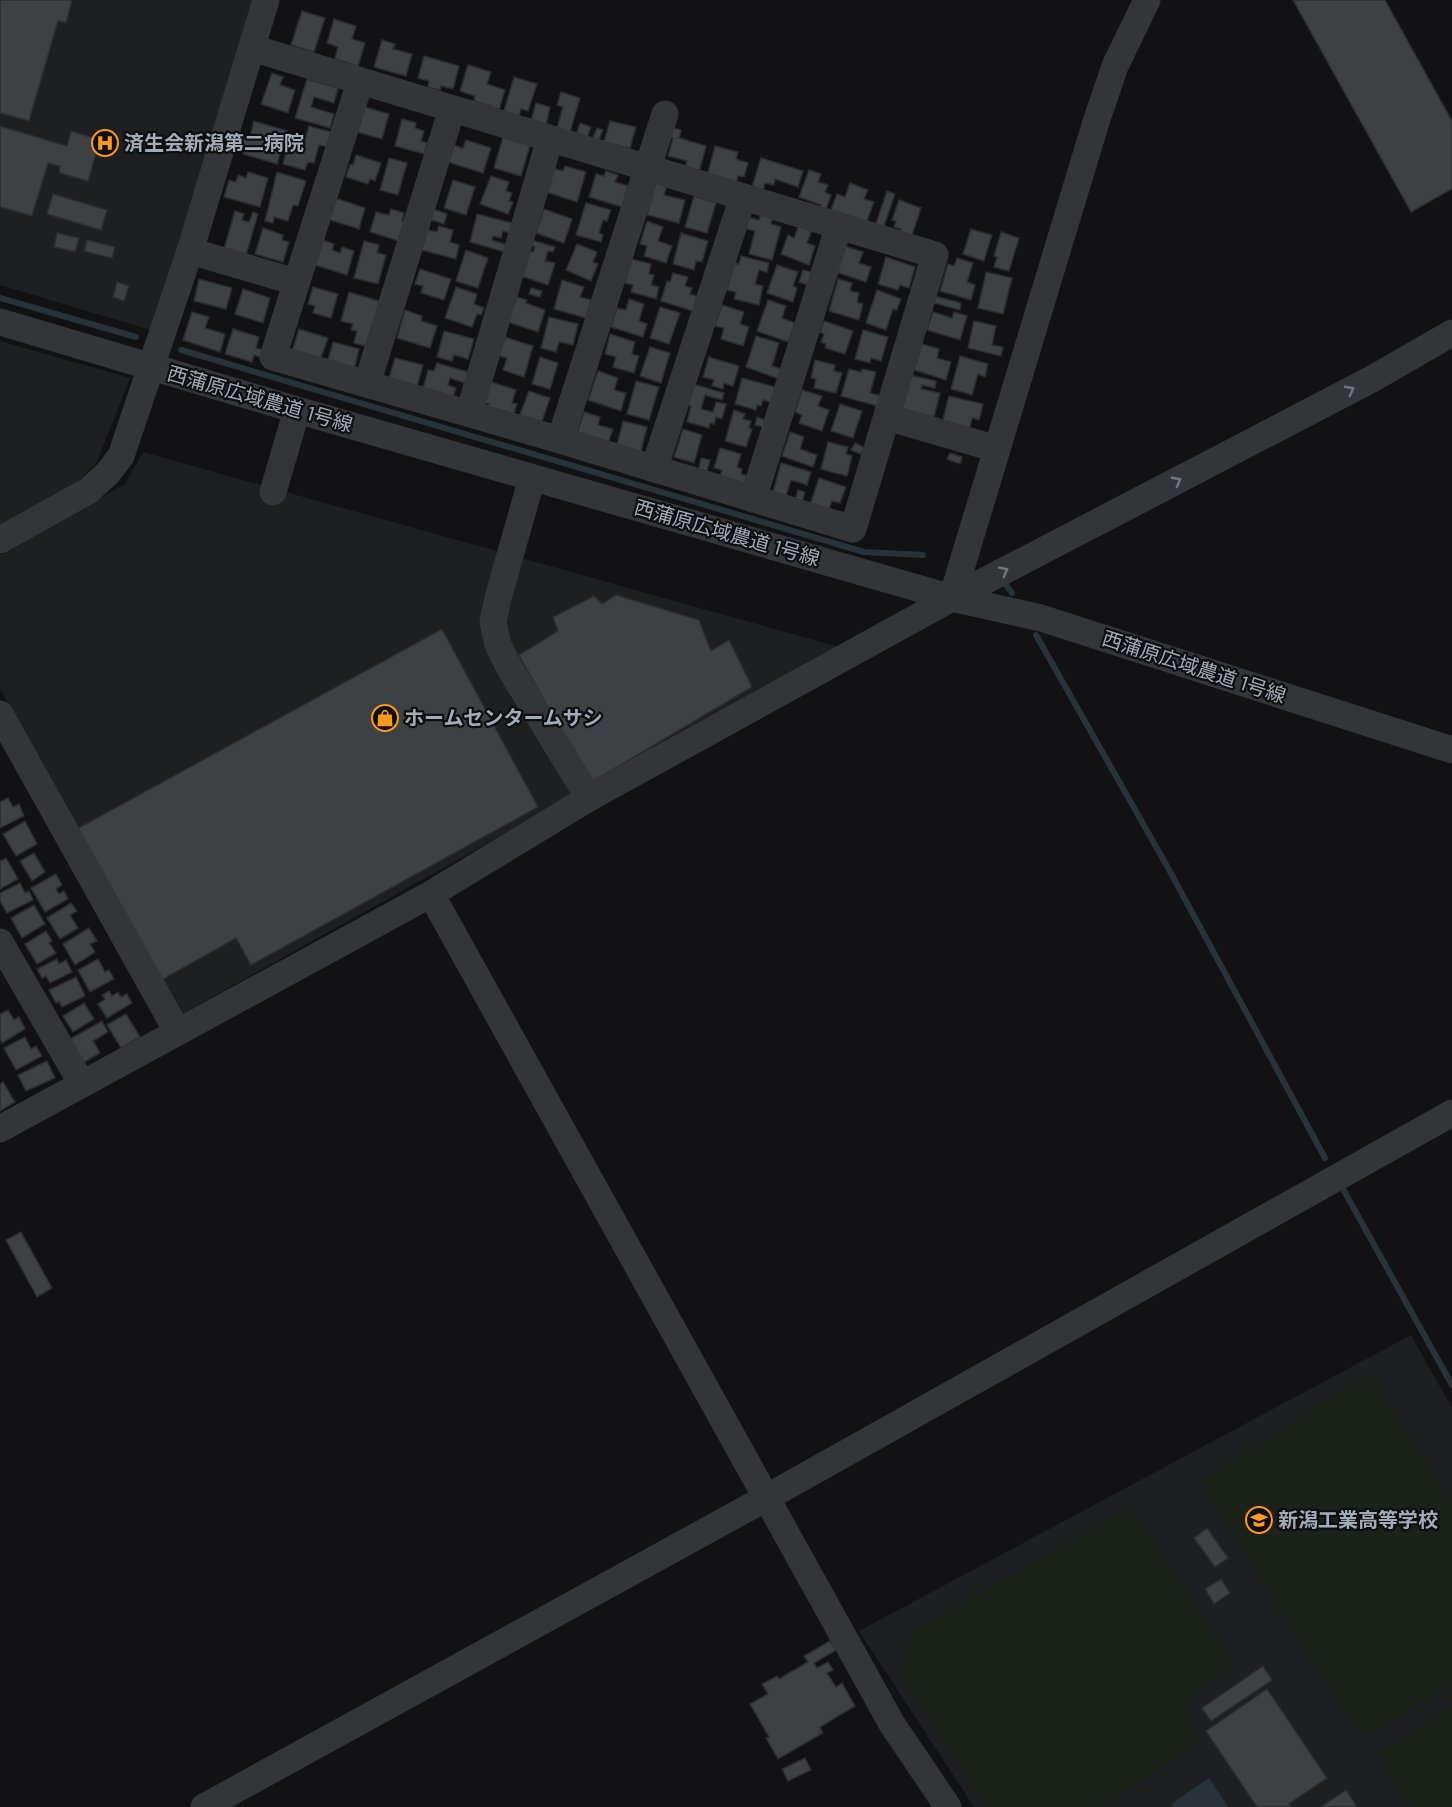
<svg xmlns="http://www.w3.org/2000/svg" width="1452" height="1807" font-family="'DM Sans','Noto Sans JP',sans-serif">
  <rect width="100%" height="100%" fill="#121214"/>
  <g fill="#1e1f21">
    <polygon points="0,0 252,0 154,331 0,285"/>
    <polygon points="0,341 130,378 96,464 66,492 0,529"/>
    <polygon points="143,452 839,647 180,1015 0,689 0,555 125,484"/>
    <polygon points="1411,1335 1452,1408 1452,1807 974,1807 859,1631"/>
  </g>
  <g fill="#1a221a">
    <polygon points="1369,1373 1452,1503 1452,1683 1364,1739 1200,1482"/>
    <polygon points="1130,1508 1234,1667 1182,1703 1199,1745 1099,1807 988,1807 902,1674 911,1632"/>
    <polygon points="1452,1706 1452,1807 1412,1807 1378,1754"/>
  </g>
  <polygon fill="#283339" points="1209,1778 1228,1807 1173,1807 1171,1804"/>
  <g fill="none" stroke-linecap="round" stroke-linejoin="round">
    <g stroke="#283339" stroke-width="6">
      <polyline points="0,298 136,337"/>
      <polyline points="181,350 864,552 923,555"/>
      <polyline points="1005,584 1012,593"/>
      <polyline points="1036,635 1167,866 1325,1158"/>
      <polyline points="1343,1189 1452,1385"/>
    </g>
  </g>
  <g fill="#3e4144" stroke="#2c2d30" stroke-width="1.5">
    <polygon points="0,0 72,0 66,23 58,21 29,121 0,113"/>
    <polygon points="1293,0 1385,0 1452,121 1452,189 1411,212"/>
    <polygon points="302,11 325,18 314,52 291,45"/>
    <polygon points="334,19 356,26 352,39 365,43 358,66 335,59 338,47 327,43"/>
    <polygon points="382,40 395,44 393,49 412,54 406,76 374,67"/>
    <polygon points="424,56 459,66 453,89 441,86 440,90 428,87 429,81 418,78"/>
    <polygon points="468,65 491,72 487,84 505,90 498,113 489,111 491,106 474,101 475,96 460,91"/>
    <polygon points="272,73 283,77 280,85 295,90 288,113 261,104"/>
    <polygon points="514,77 537,84 528,111 521,109 519,116 504,111"/>
    <polygon points="307,79 338,88 334,103 314,97 311,107 334,114 330,128 295,118"/>
    <polygon points="561,92 580,98 570,132 557,128 563,107 557,105"/>
    <polygon points="536,103 550,107 546,125 531,121"/>
    <polygon points="361,106 389,114 382,139 354,131"/>
    <polygon points="402,119 416,123 415,128 424,131 421,141 427,143 424,154 395,146"/>
    <polygon points="254,121 287,131 277,164 243,154 245,146 241,145 244,134 250,136"/>
    <polygon points="610,121 636,127 630,148 604,142"/>
    <polygon points="580,123 591,127 586,141 575,138"/>
    <polygon points="0,126 67,146 71,131 100,140 88,181 59,173 60,166 48,163 32,216 0,207"/>
    <polygon points="309,126 334,133 329,147 319,145 314,163 308,162 305,170 283,164 290,138 300,141 301,134 306,136"/>
    <polygon points="668,126 681,130 679,138 706,146 699,172 685,168 687,161 668,156 673,138 666,135"/>
    <polygon points="597,128 603,130 597,144 591,142"/>
    <polygon points="503,137 530,145 521,176 494,168"/>
    <polygon points="466,140 491,148 483,173 448,162 453,145 463,148"/>
    <polygon points="715,146 738,152 736,159 748,163 744,177 738,176 736,184 707,176"/>
    <polygon points="356,155 381,163 375,181 370,179 368,184 346,177 350,164 353,165"/>
    <polygon points="389,158 407,163 398,195 380,190"/>
    <polygon points="761,158 803,171 798,187 775,179 774,185 765,183 763,191 752,187"/>
    <polygon points="565,166 586,172 577,202 546,192 552,168 563,171"/>
    <polygon points="809,170 821,174 818,182 828,185 825,192 831,195 825,212 820,210 821,205 799,197"/>
    <polygon points="606,171 618,175 615,182 628,186 622,207 589,197 596,174 604,176"/>
    <polygon points="248,172 268,178 260,207 224,197 229,180 236,182 238,175 246,178"/>
    <polygon points="277,172 306,181 298,206 293,205 288,221 274,217 273,223 265,221"/>
    <polygon points="491,176 509,182 506,191 512,193 509,201 513,202 508,214 480,204"/>
    <polygon points="453,180 475,187 466,215 444,208"/>
    <polygon points="653,181 667,185 664,195 685,200 679,223 647,215 652,196"/>
    <polygon points="850,183 868,190 864,199 874,202 866,223 829,215 837,194 845,197"/>
    <polygon points="887,191 895,194 883,229 875,226"/>
    <polygon points="53,194 107,210 101,230 47,214"/>
    <polygon points="694,196 716,203 707,233 685,227"/>
    <polygon points="335,198 365,208 359,229 328,219"/>
    <polygon points="899,200 921,208 911,238 900,235 901,229 894,227 896,221 892,220"/>
    <polygon points="586,203 611,210 607,221 603,220 599,233 603,235 601,242 576,235"/>
    <polygon points="391,209 404,213 402,221 405,222 399,241 370,232 376,212 389,215"/>
    <polygon points="432,209 447,214 444,224 429,219"/>
    <polygon points="544,209 572,219 564,243 536,233"/>
    <polygon points="235,211 244,214 242,220 249,222 253,212 258,214 246,255 224,249"/>
    <polygon points="477,214 512,223 509,233 503,231 501,238 493,236 492,240 507,245 505,252 470,242"/>
    <polygon points="761,214 773,217 771,224 781,227 772,260 749,254 755,231 743,228 746,217 759,220"/>
    <polygon points="647,221 663,227 658,241 672,246 666,263 644,256 647,246 640,244"/>
    <polygon points="799,225 812,230 807,243 815,246 809,265 781,254 788,235 794,238"/>
    <polygon points="439,226 453,230 450,242 459,245 456,259 422,250 427,230 437,232"/>
    <polygon points="263,228 283,235 282,240 289,242 283,262 255,254"/>
    <polygon points="971,229 992,235 984,261 963,254"/>
    <polygon points="1001,232 1019,238 1009,271 994,267 997,257 994,256"/>
    <polygon points="57,233 79,238 75,252 54,247"/>
    <polygon points="681,233 708,241 702,262 696,261 694,270 673,264"/>
    <polygon points="320,239 334,244 332,250 340,253 342,247 354,251 347,275 312,264"/>
    <polygon points="528,239 555,247 553,252 548,251 545,261 555,263 548,285 518,275 526,250 533,252 535,247 527,244"/>
    <polygon points="87,240 115,247 112,258 84,251"/>
    <polygon points="364,241 379,245 377,253 386,255 378,284 354,278"/>
    <polygon points="577,244 597,252 593,262 598,264 591,281 566,270"/>
    <polygon points="845,246 863,252 859,263 871,267 866,282 836,272"/>
    <polygon points="466,250 488,258 478,288 456,281"/>
    <polygon points="741,256 769,263 767,272 759,270 755,284 763,286 759,305 734,299 736,292 727,290 734,263 739,264"/>
    <polygon points="886,257 915,267 909,288 900,285 898,290 878,284"/>
    <polygon points="957,258 973,263 967,282 975,285 971,300 940,291 948,264 954,266"/>
    <polygon points="631,259 651,264 649,274 654,275 651,285 659,287 656,299 631,292 633,285 625,283"/>
    <polygon points="777,265 798,272 793,286 797,288 793,302 767,293"/>
    <polygon points="420,269 451,279 444,300 421,293 423,286 415,284"/>
    <polygon points="803,270 815,273 811,286 799,282"/>
    <polygon points="986,272 1012,278 1003,314 978,308"/>
    <polygon points="673,273 688,277 685,286 692,288 690,294 697,296 693,311 661,301 667,281 670,282"/>
    <polygon points="199,279 232,288 226,309 194,301"/>
    <polygon points="838,279 852,283 850,291 859,293 857,302 863,304 859,320 829,311"/>
    <polygon points="562,280 584,287 580,297 591,300 586,318 554,309"/>
    <polygon points="117,282 129,286 124,301 113,297"/>
    <polygon points="313,287 338,294 331,318 313,313 315,306 308,304"/>
    <polygon points="456,287 477,294 474,304 484,308 481,315 477,314 472,327 445,318"/>
    <polygon points="531,288 542,291 540,297 529,294"/>
    <polygon points="243,289 270,298 263,323 235,314"/>
    <polygon points="877,290 901,299 897,310 893,309 886,330 866,323"/>
    <polygon points="349,292 382,302 369,347 354,343 357,331 351,330 353,324 341,321"/>
    <polygon points="931,295 961,303 960,310 930,302"/>
    <polygon points="517,297 527,300 526,303 545,310 538,332 508,322"/>
    <polygon points="629,299 644,304 639,321 647,324 643,337 611,327 617,308 626,310"/>
    <polygon points="768,300 786,306 782,318 795,323 788,342 757,331"/>
    <polygon points="722,305 744,312 740,324 749,327 743,346 721,339 724,328 715,326"/>
    <polygon points="660,307 680,313 669,344 650,338"/>
    <polygon points="405,310 422,316 421,321 437,326 430,348 397,338"/>
    <polygon points="192,312 209,317 205,328 225,334 220,352 183,340"/>
    <polygon points="933,312 952,318 954,312 967,316 960,340 927,330"/>
    <polygon points="549,317 578,324 573,345 559,342 556,352 541,348"/>
    <polygon points="824,321 853,331 845,354 825,348 826,344 821,342 824,334 820,332"/>
    <polygon points="974,321 996,326 992,345 1003,347 1001,356 968,348"/>
    <polygon points="233,329 259,337 256,348 263,350 260,357 254,355 252,362 225,354"/>
    <polygon points="299,329 328,338 320,360 292,351"/>
    <polygon points="863,330 888,337 881,361 871,358 870,363 855,359"/>
    <polygon points="444,331 474,339 468,359 454,355 452,361 437,357"/>
    <polygon points="610,334 635,342 632,354 639,356 634,373 613,367 616,357 605,354"/>
    <polygon points="756,336 779,343 772,366 785,370 782,380 746,367"/>
    <polygon points="505,337 533,346 524,377 503,370 507,358 499,356"/>
    <polygon points="333,342 359,349 354,370 327,363"/>
    <polygon points="922,344 939,349 937,358 951,362 946,380 914,370"/>
    <polygon points="650,347 670,353 661,383 640,376"/>
    <polygon points="960,356 988,364 985,377 978,374 972,395 951,389"/>
    <polygon points="540,357 558,363 550,389 532,384"/>
    <polygon points="709,357 739,366 733,386 724,383 723,389 712,386 714,380 703,377"/>
    <polygon points="395,358 423,365 416,390 388,382"/>
    <polygon points="815,360 835,365 834,371 842,373 836,393 814,388 816,379 811,378"/>
    <polygon points="437,363 468,372 465,383 450,378 448,385 456,388 452,401 422,392 428,370 434,371"/>
    <polygon points="849,369 861,372 862,369 876,372 870,393 881,396 878,406 841,396"/>
    <polygon points="598,371 618,378 614,390 626,393 621,411 588,400"/>
    <polygon points="910,375 936,381 935,388 922,385 921,389 940,393 934,417 902,409"/>
    <polygon points="742,378 775,387 771,402 763,400 761,406 757,405 756,410 735,404"/>
    <polygon points="488,381 516,390 512,403 517,404 512,418 487,410 489,404 481,402"/>
    <polygon points="636,381 659,387 649,420 627,414"/>
    <polygon points="693,384 724,393 722,400 705,395 701,409 713,412 716,402 726,404 722,419 716,417 714,424 710,423 709,428 687,422 691,406 687,405"/>
    <polygon points="802,390 822,396 818,406 829,410 822,431 799,423 802,415 795,412"/>
    <polygon points="529,391 550,398 540,427 518,420"/>
    <polygon points="949,396 983,404 979,420 972,418 969,431 942,424"/>
    <polygon points="840,404 862,411 853,438 831,431"/>
    <polygon points="734,410 745,414 743,419 751,421 749,428 752,429 746,447 725,441"/>
    <polygon points="584,412 600,417 598,425 613,429 607,446 576,436"/>
    <polygon points="757,417 765,420 764,427 755,425"/>
    <polygon points="623,421 647,427 640,455 616,449"/>
    <polygon points="683,429 702,435 694,463 674,457"/>
    <polygon points="790,432 804,437 800,449 817,455 813,467 782,456"/>
    <polygon points="828,442 848,447 846,454 852,456 847,476 821,469"/>
    <polygon points="855,443 865,448 861,454 851,450"/>
    <polygon points="720,448 741,454 737,467 742,469 741,474 747,476 744,487 719,480 722,470 714,468"/>
    <polygon points="950,453 962,457 960,464 947,459"/>
    <polygon points="701,458 710,460 706,474 698,472"/>
    <polygon points="781,463 811,472 807,485 791,480 786,496 773,492"/>
    <polygon points="819,478 846,487 840,503 832,501 828,511 810,505"/>
    <polygon points="798,490 805,492 801,506 794,504"/>
    <polygon points="616,595 699,620 711,651 729,640 752,687 590,783 519,655 558,631 553,617 594,596 602,604"/>
    <polygon points="442,629 538,807 251,965 236,938 158,982 75,830"/>
    <polygon points="8,798 13,807 19,804 24,816 0,828 0,802"/>
    <polygon points="25,821 37,844 16,856 3,834"/>
    <polygon points="34,853 45,872 32,881 20,861"/>
    <polygon points="6,858 18,879 0,889 0,861"/>
    <polygon points="56,874 62,885 56,889 59,894 64,891 68,899 45,912 31,888"/>
    <polygon points="20,883 25,893 29,891 33,900 7,913 0,901 0,893"/>
    <polygon points="71,903 77,911 70,915 78,928 60,939 47,918"/>
    <polygon points="34,905 45,924 22,938 11,918"/>
    <polygon points="89,928 97,941 90,944 95,952 75,965 63,944"/>
    <polygon points="46,931 52,941 49,943 56,953 37,964 25,944"/>
    <polygon points="57,959 59,964 66,960 72,972 50,983 46,976 42,978 37,969"/>
    <polygon points="98,959 105,972 109,970 114,979 90,992 78,970"/>
    <polygon points="76,977 85,996 62,1007 59,1002 56,1003 49,990"/>
    <polygon points="109,991 112,996 118,992 121,997 127,994 132,1003 107,1018 98,1004 105,999 102,995"/>
    <polygon points="84,1003 94,1019 73,1032 63,1016"/>
    <polygon points="8,1010 14,1020 19,1017 25,1029 2,1043 0,1039 0,1014"/>
    <polygon points="126,1014 140,1037 121,1048 107,1025"/>
    <polygon points="102,1021 108,1032 93,1041 100,1053 81,1064 68,1040"/>
    <polygon points="25,1037 31,1049 36,1046 42,1056 16,1070 4,1048"/>
    <polygon points="47,1061 55,1078 26,1091 18,1075"/>
    <polygon points="3,1082 15,1102 0,1111 0,1084"/>
    <polygon points="21,1232 52,1288 37,1297 6,1240"/>
    <polygon points="1207,1528 1228,1558 1215,1567 1194,1538"/>
    <polygon points="1221,1579 1230,1593 1214,1604 1205,1589"/>
    <polygon points="830,1641 836,1650 814,1663 817,1668 828,1662 833,1670 827,1673 836,1687 842,1683 855,1706 820,1727 823,1733 778,1759 766,1738 769,1737 750,1704 768,1694 762,1684 777,1676 779,1679 808,1662 804,1656"/>
    <polygon points="1263,1666 1272,1680 1211,1721 1202,1708"/>
    <polygon points="1267,1689 1327,1778 1289,1804 1291,1807 1257,1807 1206,1731"/>
    <polygon points="805,1758 811,1770 788,1781 782,1769"/>
    <polygon points="1346,1790 1357,1807 1321,1807"/>
  </g>
  <g fill="none" stroke-linecap="round" stroke-linejoin="round">
    <g stroke="#333539" stroke-width="27">
      <polyline points="252,48 935,255 853,529 560,440 273,357 360,82"/>
      <polyline points="190,251 296,282"/>
      <polyline points="0,322 297,410 952,598 1041,618 1452,750"/>
      <polyline points="367,384 452,109"/>
      <polyline points="469,413 550,139"/>
      <polyline points="887,417 997,449"/>
      <polyline points="560,440 665,114"/>
      <polyline points="654,469 743,197"/>
      <polyline points="532,478 498,598 493,622 498,645 510,669 589,798"/>
      <polyline points="273,492 297,410"/>
      <polyline points="753,499 839,226"/>
      <polyline points="0,540 88,491 107,474 121,456 190,251 266,0"/>
      <polyline points="952,598 1096,122 1115,66 1147,0"/>
      <polyline points="0,714 177,1031"/>
      <polyline points="431,894 892,1724 948,1807"/>
      <polyline points="0,942 82,1084"/>
      <polyline points="0,1129 431,894 589,798 952,598 1372,379 1452,333"/>
      <polyline points="204,1807 766,1498 1452,1113"/>
    </g>
  </g>
  <defs><path id="oneway-chevron" d="M-2-3.5L2.5 0L-2 3.5" fill="none" stroke-width="1.6" stroke-linecap="round" stroke-linejoin="round" transform="scale(1.5)"/></defs>
  <g stroke="#71767e">
    <use href="#oneway-chevron" transform="translate(1350 390) rotate(-28)"/>
    <use href="#oneway-chevron" transform="translate(1177 481) rotate(-28)"/>
    <use href="#oneway-chevron" transform="translate(1004 571) rotate(-27)"/>
  </g>
  <defs>
    <symbol id="hospital-ring" viewBox="-11 -11 22 22"><circle r="9.5" fill="#0d0e0f" stroke="#ff981f" stroke-width="1.5"/><path d="M-5-5h3v3.5h4V-5h3V5h-3V1.5h-4V5h-3Z" fill="#ff981f"/></symbol>
    <symbol id="shop-ring" viewBox="-11 -11 22 22"><circle r="9.5" fill="#0d0e0f" stroke="#ff981f" stroke-width="1.5"/><path d="M-5-2.5h2.3a2.7 3.5 0 0 1 5.4 0H5L5.5 6h-11ZM-1.5-2.5h3a1.5 2.3 0 0 0-3 0Z" fill="#ff981f"/></symbol>
    <symbol id="school-ring" viewBox="-11 -11 22 22"><circle r="9.5" fill="#0d0e0f" stroke="#ff981f" stroke-width="1.5"/><path d="M0-5L7-2L0 1L-7-2ZM-4 1L0 2.5L4 1V4Q0 6-4 4Z" fill="#ff981f"/></symbol>
  </defs>
  <g fill-rule="evenodd">
    <use href="#hospital-ring" x="90" y="128" width="30" height="30"/>
    <use href="#shop-ring" x="370" y="703" width="30" height="30"/>
    <use href="#school-ring" x="1244" y="1505" width="30" height="30"/>
  </g>
  <g text-anchor="middle" dominant-baseline="central" stroke-width="4.5" stroke-linejoin="round" paint-order="stroke">
    <g font-size="20" font-weight="bold" fill="#a3abb6" stroke="#0d0e0f" text-anchor="start">
      <text x="124" y="143">済生会新潟第二病院</text>
      <text x="404" y="718">ホームセンタームサシ</text>
      <text x="1278" y="1520">新潟工業高等学校</text>
    </g>
    <g font-size="20" fill="#a3abb6" stroke="#0d0e0f">
      <text transform="translate(260 399) rotate(16)">西蒲原広域農道 1号線</text>
      <text transform="translate(727 533) rotate(16)">西蒲原広域農道 1号線</text>
      <text transform="translate(1194 667) rotate(18)">西蒲原広域農道 1号線</text>
    </g>
  </g>
</svg>
